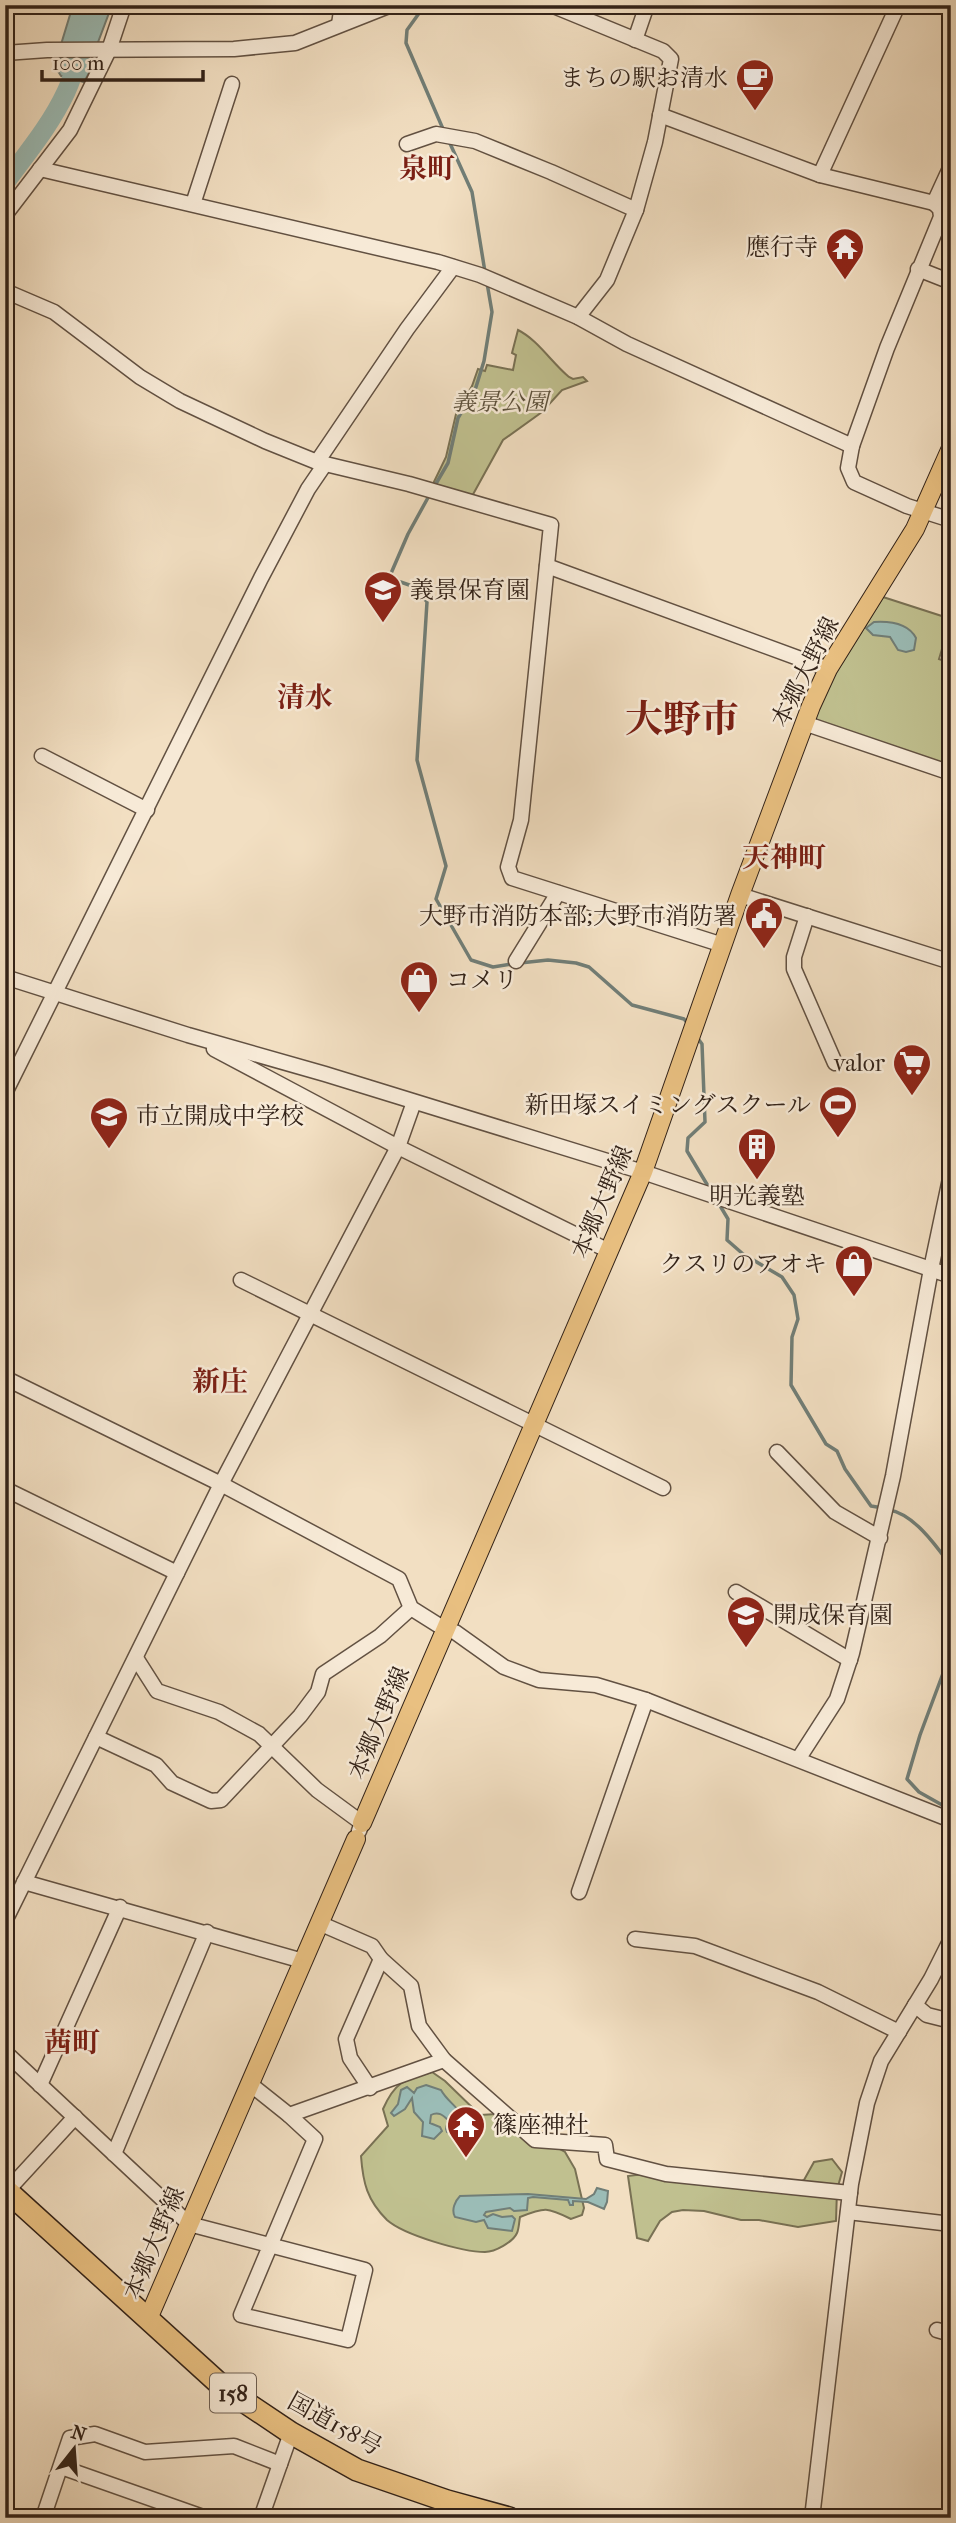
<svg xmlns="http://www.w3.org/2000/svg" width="956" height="2523" font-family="'IM FELL French Canon','Noto Serif JP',serif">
  <rect width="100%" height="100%" fill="#f2dfc2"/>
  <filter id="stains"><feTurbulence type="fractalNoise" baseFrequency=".00286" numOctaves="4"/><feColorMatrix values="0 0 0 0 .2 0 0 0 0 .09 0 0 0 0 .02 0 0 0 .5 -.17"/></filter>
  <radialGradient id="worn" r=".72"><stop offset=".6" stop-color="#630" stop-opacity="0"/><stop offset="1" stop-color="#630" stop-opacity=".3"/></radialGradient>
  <g fill="#c0c08f" stroke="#797154" stroke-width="2">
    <path d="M518 330C538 340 551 362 569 377L573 379 583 377 587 381 562 390 542 412 503 440 471 498 432 486 446 457 456 414 472 386 478 369 485 371 487 365 513 370 516 355 512 353Z"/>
    <polygon points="883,597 951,619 939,659 951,663 951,768 815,724 812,715 822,695"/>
    <path d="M432 2072 445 2081 480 2115 497 2114 565 2152 575 2169 584 2208 582 2215 571 2219C547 2207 545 2207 520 2217 519 2222 519 2229 517 2233 513 2242 495 2252 485 2252 462 2252 404 2235 387 2220 367 2200 363 2183 361 2156L388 2126 383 2109C395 2082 403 2080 432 2072Z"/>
    <polygon points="832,2159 842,2172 837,2190 836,2221 798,2227 759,2220 741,2220 704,2211 683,2210 672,2212 660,2221 648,2241 637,2238 628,2176 652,2173 789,2187 804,2180 814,2162"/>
  </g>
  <g fill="#9bbcb6" stroke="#717e77" stroke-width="2">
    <polygon points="73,5 112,5 97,45 97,59 84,82 61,76 56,68 56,61"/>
    <path d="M874 622C890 621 908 623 916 638L914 650 906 652 898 650 890 637 873 635 866 628Z"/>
    <path d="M426 2085 441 2090C449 2105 467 2110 462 2129L452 2134 447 2132 446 2129 448 2120C443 2115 438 2111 431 2115L430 2123 440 2127 442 2131 434 2139 422 2136 423 2122 414 2112 412 2098 405 2109 394 2116 391 2113 398 2104 401 2090 407 2087 414 2093 417 2088Z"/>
    <path d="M597 2188 608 2191 607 2202 604 2209 588 2202 573 2201V2205H570L568 2200 533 2197 528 2198 527 2210 514 2211 510 2208 486 2212 484 2215 487 2217 493 2214 502 2217 512 2216 515 2219 512 2231 488 2228 484 2220 476 2222 455 2217C451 2210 455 2201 460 2196L528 2194 586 2199 594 2194Z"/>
  </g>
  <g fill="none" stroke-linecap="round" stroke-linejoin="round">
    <g stroke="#717e77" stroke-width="3.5">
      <polyline points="425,5 407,30 406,43 443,129"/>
      <polyline points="448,139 472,192 485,272"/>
      <polyline points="434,487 448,463 458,418 476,387 484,361 492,312 487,283"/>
      <polyline points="430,494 408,534 389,578 415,587 427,602 417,760 446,866 436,899 471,960 493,967 512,964"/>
      <polyline points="520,963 548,960 576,963 589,967 632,1005 684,1019 688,1024"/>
      <polyline points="696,1036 702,1044 705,1122 688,1138 687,1151 711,1191"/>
      <polyline points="719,1204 728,1219 727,1240 743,1254 782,1277 794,1295 798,1319 792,1337 791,1385 826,1444 837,1451 845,1469 871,1506 883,1508"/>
      <path d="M890 1510C915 1515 937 1547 951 1566"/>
      <polyline points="951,1652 920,1735 907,1779 919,1792 951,1810"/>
    </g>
    <path stroke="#9bbcb6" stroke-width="19" d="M5 183C27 153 50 126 66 92 79 64 83 33 97 5"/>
    <defs>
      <g id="minor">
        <polyline points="551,5 663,51 671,59 655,142 636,210 607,280 578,317"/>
        <polyline points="339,24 342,5"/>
        <polyline points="635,40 647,5"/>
        <polyline points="5,53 47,50 234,49 295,43 391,5"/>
        <polyline points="660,115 820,175 934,203"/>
        <polyline points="407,144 436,134 475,141 551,172 636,210"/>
        <polyline points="951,166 934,203 940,209 941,217 887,348 852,446 848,468 854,482 907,506 951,520"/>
        <polyline points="40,169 438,262 480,275 578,317 627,344 852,446"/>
        <polyline points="820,175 898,5"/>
        <polyline points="193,204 232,84"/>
        <polyline points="5,215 70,130 109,50 124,5"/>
        <polyline points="918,269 951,282"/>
        <polyline points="5,291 54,312 140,377 180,401 265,441 317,462 409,484 551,525 521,820 508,867 512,878 723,945"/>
        <polyline points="317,462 407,329 453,267"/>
        <polyline points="547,566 828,669"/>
        <polyline points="804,723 951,773"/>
        <polyline points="42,756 147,810"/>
        <polyline points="740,895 951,962"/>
        <polyline points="807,916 794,957 794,969 835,1063"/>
        <polyline points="516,961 558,893"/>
        <polyline points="5,977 188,1035 325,1074 643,1172 951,1276"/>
        <polyline points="214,1049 398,1147 609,1251"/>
        <polyline points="5,1093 261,578 308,489 325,464"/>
        <polyline points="241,1280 663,1488"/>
        <polyline points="5,1378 221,1484 399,1579 411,1608 446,1630 455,1632 504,1667 539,1680 596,1685 646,1700 951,1820"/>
        <polyline points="777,1452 835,1512 880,1538"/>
        <polyline points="5,1489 177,1573"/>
        <polyline points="736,1592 850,1660"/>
        <polyline points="136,1658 157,1691 219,1712 259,1734 317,1790 362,1823 359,1831"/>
        <polyline points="96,1737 156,1765 172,1783 211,1801 221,1800 300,1716 318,1692 323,1674 380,1636 411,1608"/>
        <polyline points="799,1758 837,1699 852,1653 893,1476 931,1269 951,1174"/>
        <polyline points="24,1882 303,1961"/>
        <polyline points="579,1892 646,1700"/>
        <polyline points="5,1921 221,1484 398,1147 414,1102"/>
        <polyline points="319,1923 372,1946 381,1959 411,1986 419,2026 444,2060 535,2140 605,2145 607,2159 666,2174 850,2193"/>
        <polyline points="635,1939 695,1946 818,1992 899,2032"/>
        <polyline points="915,2005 927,2015 951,2021"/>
        <polyline points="5,2052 189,2224 365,2270 348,2340 241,2315 315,2139 289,2115"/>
        <polyline points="250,2084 289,2115 444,2060"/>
        <polyline points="40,2085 120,1907"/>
        <polyline points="370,2088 350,2058 346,2039 381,1959"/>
        <polyline points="114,2154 207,1932"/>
        <polyline points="7,2191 75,2117"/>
        <polyline points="848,2212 951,2224"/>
        <polyline points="937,2330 951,2334"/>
        <polyline points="61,2467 206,2518"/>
        <polyline points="43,2518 70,2438 95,2434 145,2452 234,2446 280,2464"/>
        <polyline points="261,2518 291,2433"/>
        <polyline points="441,2518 447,2501"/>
        <polyline points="812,2518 851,2184 867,2103 881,2061 931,1979 951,1939"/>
      </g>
      <g id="major">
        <polyline points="362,1823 643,1172 740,895 811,706 828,669 915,529 951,448"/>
        <polyline points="148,2319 356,1839"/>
      </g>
      <polyline id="highway" points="5,2189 224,2388 291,2433 357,2470 447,2501 509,2518"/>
    </defs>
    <use href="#minor" stroke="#625142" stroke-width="17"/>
    <use href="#major" stroke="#322218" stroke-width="20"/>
    <use href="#highway" stroke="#322218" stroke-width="24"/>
    <use href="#minor" stroke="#f7ead7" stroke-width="14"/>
    <use href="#major" stroke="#e9c081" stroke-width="18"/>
    <use href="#highway" stroke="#e9c081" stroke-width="21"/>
  </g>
  <defs>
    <symbol id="cafe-pin" viewBox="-11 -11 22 30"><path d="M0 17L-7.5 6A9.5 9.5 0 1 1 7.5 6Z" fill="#8f2418" stroke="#f7ead7"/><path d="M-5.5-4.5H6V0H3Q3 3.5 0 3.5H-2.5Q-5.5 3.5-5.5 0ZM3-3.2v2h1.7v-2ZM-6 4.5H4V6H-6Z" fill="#fff"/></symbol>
    <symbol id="temple-pin" viewBox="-11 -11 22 30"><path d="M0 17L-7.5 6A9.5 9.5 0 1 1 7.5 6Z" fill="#8f2418" stroke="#f7ead7"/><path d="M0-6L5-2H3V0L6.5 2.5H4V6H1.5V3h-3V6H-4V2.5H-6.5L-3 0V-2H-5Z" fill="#fff"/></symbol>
    <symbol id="school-pin" viewBox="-11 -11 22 30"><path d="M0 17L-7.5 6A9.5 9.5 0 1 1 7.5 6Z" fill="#8f2418" stroke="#f7ead7"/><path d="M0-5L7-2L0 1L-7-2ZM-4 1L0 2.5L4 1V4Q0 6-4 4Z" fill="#fff"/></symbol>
    <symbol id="civic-pin" viewBox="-11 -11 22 30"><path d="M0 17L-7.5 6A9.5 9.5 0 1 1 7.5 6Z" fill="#8f2418" stroke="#f7ead7"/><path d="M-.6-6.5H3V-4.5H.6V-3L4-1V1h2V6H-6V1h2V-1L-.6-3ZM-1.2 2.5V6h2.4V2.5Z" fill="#fff"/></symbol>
    <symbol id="shop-pin" viewBox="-11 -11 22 30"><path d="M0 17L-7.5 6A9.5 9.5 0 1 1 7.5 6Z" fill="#8f2418" stroke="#f7ead7"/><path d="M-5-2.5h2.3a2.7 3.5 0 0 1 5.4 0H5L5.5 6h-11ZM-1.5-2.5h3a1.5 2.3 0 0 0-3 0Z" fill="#fff"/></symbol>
    <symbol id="supermarket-pin" viewBox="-11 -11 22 30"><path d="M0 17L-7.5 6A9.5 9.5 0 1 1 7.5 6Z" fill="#8f2418" stroke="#f7ead7"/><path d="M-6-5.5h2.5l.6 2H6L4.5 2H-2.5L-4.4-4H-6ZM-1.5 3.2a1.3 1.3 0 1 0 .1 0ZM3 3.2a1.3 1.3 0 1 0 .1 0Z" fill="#fff"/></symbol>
    <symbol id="stadium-pin" viewBox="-11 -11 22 30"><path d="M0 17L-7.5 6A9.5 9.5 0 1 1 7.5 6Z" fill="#8f2418" stroke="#f7ead7"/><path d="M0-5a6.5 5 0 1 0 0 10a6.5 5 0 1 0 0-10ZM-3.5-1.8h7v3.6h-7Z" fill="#fff"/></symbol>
    <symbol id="building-pin" viewBox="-11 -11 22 30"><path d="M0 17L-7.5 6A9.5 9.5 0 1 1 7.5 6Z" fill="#8f2418" stroke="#f7ead7"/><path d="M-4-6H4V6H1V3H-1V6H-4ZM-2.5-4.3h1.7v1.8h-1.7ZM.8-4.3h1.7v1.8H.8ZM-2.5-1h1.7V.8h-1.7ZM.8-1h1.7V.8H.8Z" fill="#fff"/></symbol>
  </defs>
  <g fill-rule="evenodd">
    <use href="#cafe-pin" x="733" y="56" width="44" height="60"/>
    <use href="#temple-pin" x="823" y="225" width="44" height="60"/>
    <use href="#school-pin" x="361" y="568" width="44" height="60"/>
    <use href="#civic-pin" x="742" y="894" width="44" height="60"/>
    <use href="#shop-pin" x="397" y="958" width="44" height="60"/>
    <use href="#supermarket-pin" x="890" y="1041" width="44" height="60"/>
    <use href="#stadium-pin" x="816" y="1083" width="44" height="60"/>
    <use href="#school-pin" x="87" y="1094" width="44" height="60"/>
    <use href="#building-pin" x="735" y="1125" width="44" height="60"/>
    <use href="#shop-pin" x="832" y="1242" width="44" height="60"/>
    <use href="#school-pin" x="724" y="1593" width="44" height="60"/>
    <use href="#temple-pin" x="444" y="2103" width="44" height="60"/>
  </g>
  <g text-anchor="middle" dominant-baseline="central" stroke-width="5" stroke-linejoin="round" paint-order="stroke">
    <rect fill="#f7ead7" stroke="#6d5e51" stroke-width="2" x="210" y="2373.5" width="46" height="39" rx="5"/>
    <g font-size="23" font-weight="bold" fill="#322218">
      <text x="233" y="2393">158</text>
    </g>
    <g font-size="24" fill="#322218" stroke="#f7ead7" text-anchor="end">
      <text x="728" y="78">まちの駅お清水</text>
      <text x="818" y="247">應行寺</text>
      <text x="410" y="590" text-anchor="start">義景保育園</text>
      <text x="737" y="916">大野市消防本部;大野市消防署</text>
      <text x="446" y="980" text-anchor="start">コメリ</text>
      <text x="885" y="1063">valor</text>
      <text x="811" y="1105">新田塚スイミングスクール</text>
      <text x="136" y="1116" text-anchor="start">市立開成中学校</text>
      <text x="757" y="1196" text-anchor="middle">明光義塾</text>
      <text x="827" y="1264">クスリのアオキ</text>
      <text x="773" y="1615" text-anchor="start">開成保育園</text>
      <text x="493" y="2125" text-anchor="start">篠座神社</text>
    </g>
    <g font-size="24" font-style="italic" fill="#5d513c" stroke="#f7ead7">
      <text x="500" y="402">義景公園</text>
    </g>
    <g font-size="24" fill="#322218" stroke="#f7ead7">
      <text transform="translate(805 672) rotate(-63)">本郷大野線</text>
      <text transform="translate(602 1202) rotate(-67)">本郷大野線</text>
      <text transform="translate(379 1723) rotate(-67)">本郷大野線</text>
      <text transform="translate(154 2243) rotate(-67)">本郷大野線</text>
      <text transform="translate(335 2424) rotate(29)">国道158号</text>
    </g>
    <g font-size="28" font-weight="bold" fill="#7a1f14" stroke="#f7ead7">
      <text x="427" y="168">泉町</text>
      <text x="305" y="697">清水</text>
      <text x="784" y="857">天神町</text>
      <text x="220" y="1381">新庄</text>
      <text x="72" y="2042">茜町</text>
    </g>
    <g font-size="38" font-weight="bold" fill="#7a1f14" stroke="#f7ead7">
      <text x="682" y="719">大野市</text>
    </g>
  </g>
  <rect width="956" height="2523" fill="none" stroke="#f2dfc2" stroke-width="28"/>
  <rect x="7" y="7" width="942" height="2509" fill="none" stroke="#322218" stroke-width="3.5"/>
  <rect x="14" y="14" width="928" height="2495" fill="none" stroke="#322218" stroke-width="2"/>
  <g transform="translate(74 2449) rotate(17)" stroke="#f7ead7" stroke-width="5" paint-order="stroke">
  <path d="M0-5L12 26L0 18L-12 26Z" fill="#322218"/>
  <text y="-10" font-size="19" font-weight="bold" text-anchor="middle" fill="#322218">N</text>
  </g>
  <path d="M42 70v10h161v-10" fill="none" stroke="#322218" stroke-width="3.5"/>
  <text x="52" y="70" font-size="21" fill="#322218" stroke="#f7ead7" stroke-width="5" paint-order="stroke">100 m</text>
  <rect width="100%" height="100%" filter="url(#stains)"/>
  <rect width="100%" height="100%" fill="url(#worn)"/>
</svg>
